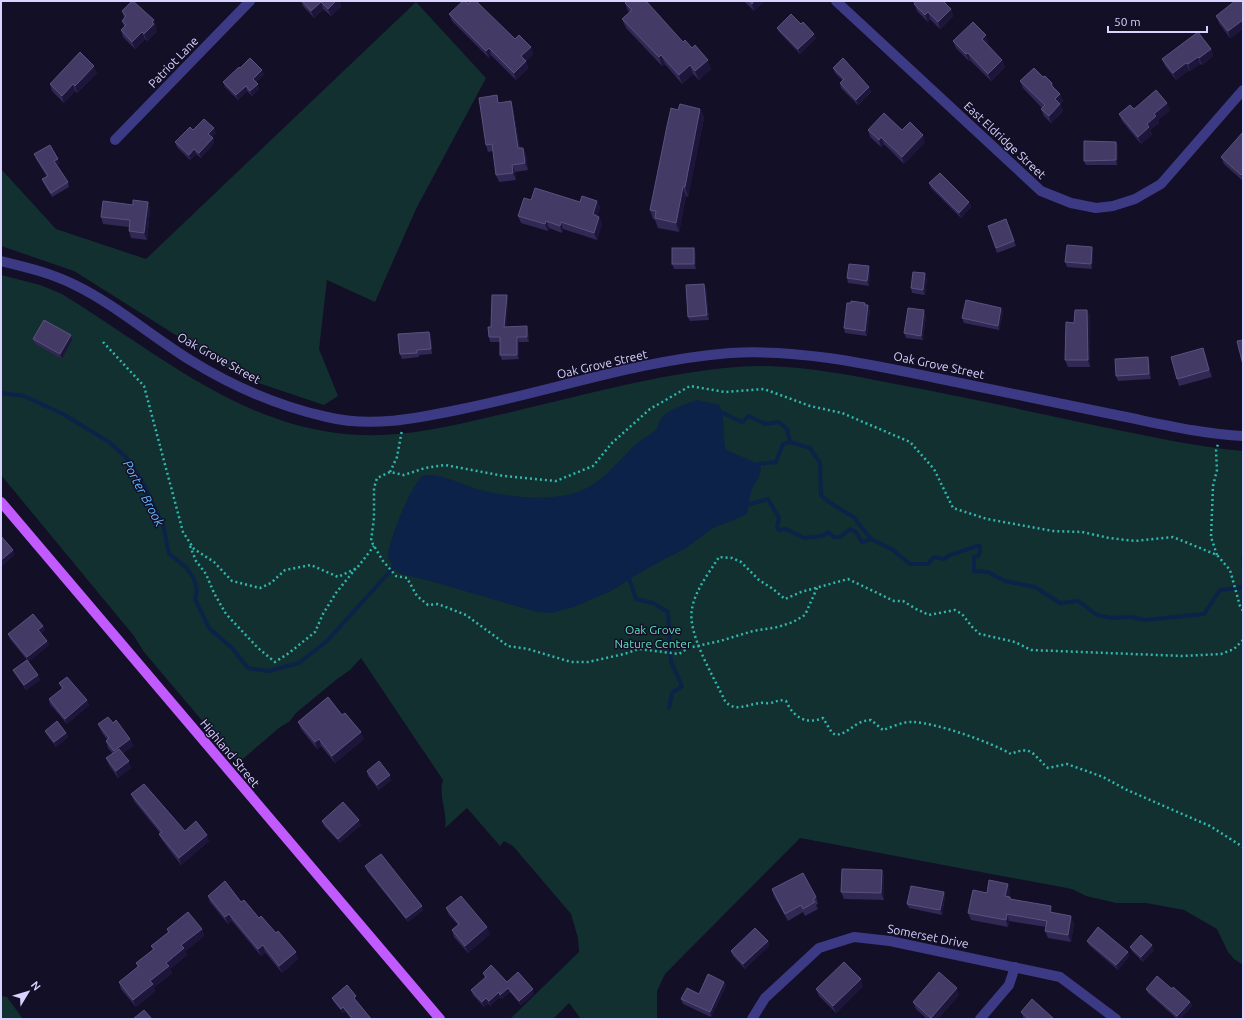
<svg xmlns="http://www.w3.org/2000/svg" width="1244" height="1020" font-family="Ubuntu,sans-serif">
  <rect width="100%" height="100%" fill="#130f26"/>
  <g fill="#12302f">
    <polygon points="416,2 486,78 416,209 375,302 327,280 319,349 338,396 324,405 244,378 74,271 1,246 1,169 56,229 146,259"/>
    <path d="M1 275 40 285 62 294C134 338 211 401 293 424 367 445 422 433 494 416 550 403 607 388 663 377 698 371 733 365 768 366 809 367 850 375 890 383 961 396 1032 412 1103 427 1149 436 1196 447 1243 451V965L1234 959 1228 952 1217 929 1184 910 1146 903H1116L1086 896 1072 889 800 838 665 974 657 991V1019H581L569 1003 553 1019H510L579 952 578 938 571 914 513 846 504 841 500 846 467 808 445 828C448 812 438 796 443 780L361 658 350 670 337 679 296 713 290 721 279 728 238 763 144 652 134 636 1 475Z"/>
    <polygon points="1,996 7,997 23,1019 1,1019"/>
  </g>
  <path fill="#0c2248" d="M697 400 719 405C726 416 722 436 726 450L752 461 761 467C761 478 754 483 751 492 748 500 750 508 746 515L713 528 686 548 646 569 611 591 574 607 551 613 537 612 441 584 402 574 397 571 388 558C388 541 410 488 422 476 437 471 465 486 481 490 510 497 541 501 571 494 600 487 615 464 635 445 641 439 649 436 655 431 659 427 659 419 664 415 673 408 686 404 697 400Z"/>
  <g fill="none" stroke-linecap="round" stroke-linejoin="round">
    <g stroke="#0c2248" stroke-width="4">
      <polyline points="1,393 24,396 63,414 109,442 127,458 142,481 163,525 169,554 186,567 194,579 197,590 195,599 209,628 232,648 248,668 268,671 299,663 327,641 394,567 398,565"/>
      <polyline points="723,413 742,422 749,416 765,424 779,422 787,429 790,442"/>
      <polyline points="757,464 776,462 783,444 790,442 810,448 820,463 821,495 829,502 855,518 858,523 871,539 893,550 910,564 928,564 934,557 944,559 950,555 977,546 980,546 980,552 978,556 974,557 974,571 988,572 1005,581 1035,587 1060,603 1078,601 1097,615 1112,618 1131,617 1145,620 1204,614 1220,590 1243,587"/>
      <polyline points="743,506 768,499 779,518 777,526 779,530 786,529 804,538 822,536 828,532 834,537 840,537 850,529 856,532 862,542 871,539"/>
      <polyline points="1243,556 1243,565"/>
      <polyline points="628,576 636,599 653,603 668,612 671,662 682,686 672,693 669,708"/>
    </g>
    <g stroke="#2fb8b0" stroke-width="2.5" stroke-dasharray="2 3" stroke-linecap="butt">
      <polyline points="103,342 144,386 183,532 194,549 214,562 232,581 260,588 271,583 285,570 311,565 338,577 357,568 374,546"/>
      <polyline points="390,472 397,457 402,430"/>
      <polyline points="190,546 196,561 206,574 214,593 226,614 258,648 275,662 289,653 315,632 323,614 336,593 356,568"/>
      <polyline points="1217,555 1211,537 1213,486 1217,470 1216,451 1218,444"/>
      <polyline points="817,588 805,615 793,622 778,627 753,631 720,641 688,648 679,654 639,649 624,654 588,662 571,662 528,649 508,646 466,615 438,604 428,605 417,596 407,578 396,576 383,561 371,541 374,518 374,488 377,478 390,472 404,475 425,468 445,465 504,476 556,481 593,466 612,443 650,409 690,386 725,392 764,389 810,406 842,413 910,442 934,469 953,508 987,519 1053,531 1082,532 1109,538 1135,541 1173,537 1217,555 1230,570 1240,606 1243,611"/>
      <path d="M1243 640 1234 649 1221 654 1183 656 1031 650 1015 642 980 634 973 628 962 614 955 610 929 615 916 609 903 601H894L848 579 801 592 785 599 773 589 759 580 741 562 732 558 719 557C709 573 695 590 692 609 687 634 714 677 725 701 735 713 747 704 761 703 764 702 767 704 770 703 777 702 778 699 786 701 793 717 806 725 823 718L832 733 836 735C852 732 854 721 871 720L883 730C892 727 904 721 913 722 937 723 990 742 1011 754 1032 745 1032 754 1048 768L1067 764 1103 777 1127 790 1210 826 1243 847"/>
    </g>
    <g stroke="#3d3a85" stroke-width="10">
      <polyline points="836,1 1041,191 1071,203 1096,208 1113,206 1135,199 1161,184 1243,90"/>
      <polyline points="115,140 250,1"/>
      <path d="M1 261C26 267 51 273 75 285 116 305 151 336 190 360 232 386 278 406 327 417 372 428 418 418 462 409 551 391 640 360 730 353 800 349 868 364 936 378 998 391 1059 403 1121 416 1161 424 1202 434 1243 436"/>
      <polyline points="752,1019 765,998 819,948 854,937 890,941 1060,977 1116,1019"/>
      <polyline points="980,1019 1009,985 1015,967"/>
    </g>
    <polyline stroke="#c25bff" stroke-width="10" points="1,502 440,1019"/>
  </g>
  <g fill="#312854">
    <polygon points="301,1 339,1 341,6 331,16 323,9 314,18 303,6"/>
    <polygon points="744,1 764,1 754,11"/>
    <polygon points="912,1 947,1 945,3 951,9 953,16 940,29 930,19 928,22 917,11 914,3"/>
    <polygon points="1243,1 1243,29 1230,38 1219,23 1216,16"/>
    <polygon points="625,3 683,42 711,69 699,80 693,74 682,84 665,64 662,66 626,28 622,19 629,13"/>
    <polygon points="468,4 515,39 531,47 533,54 526,61 528,68 516,80 491,55 489,58 452,21 449,14"/>
    <polygon points="122,11 154,20 156,27 155,28 157,31 147,41 145,39 135,49 123,37 121,30 124,27 122,21 124,18"/>
    <polygon points="801,24 816,38 800,54 779,32 777,28"/>
    <polygon points="953,41 988,42 987,44 1002,60 1005,67 991,81 970,60 969,61 956,48"/>
    <polygon points="1211,49 1213,56 1202,65 1200,64 1190,71 1189,70 1176,80 1165,66 1162,59"/>
    <polygon points="240,68 264,74 256,82 259,89 252,96 247,91 238,100 225,87 223,82"/>
    <polygon points="833,68 869,87 871,92 858,105 841,88 840,83 843,81 835,73"/>
    <polygon points="97,73 77,93 75,91 64,103 52,91 50,84"/>
    <polygon points="1043,77 1052,83 1054,88 1060,94 1063,101 1060,104 1063,111 1051,123 1044,116 1041,109 1042,108 1023,88 1020,81"/>
    <polygon points="511,101 513,108 520,148 523,148 526,155 528,170 515,172 516,180 499,182 496,175 493,151 488,152 486,145 500,103"/>
    <polygon points="700,109 704,118 688,197 686,196 679,232 658,228 655,220 653,219 650,210 678,110"/>
    <polygon points="1134,109 1170,110 1158,120 1159,123 1150,130 1152,134 1141,144 1122,121 1119,114"/>
    <polygon points="193,130 216,133 211,137 213,138 214,143 201,158 196,154 190,160 177,147 175,142"/>
    <polygon points="868,130 902,130 925,142 904,164 884,144 881,147 870,137"/>
    <polygon points="1243,132 1243,181 1224,164 1221,157"/>
    <polygon points="1116,142 1118,147 1117,165 1086,165 1084,161"/>
    <polygon points="34,154 60,163 57,165 68,182 69,187 52,197 44,184 42,179 47,177 36,159"/>
    <polygon points="929,183 969,202 971,207 961,218 931,188"/>
    <polygon points="531,200 580,202 597,201 600,208 597,216 599,217 602,224 597,240 563,229 562,233 549,228 548,231 521,223 518,216"/>
    <polygon points="148,202 150,209 147,240 131,238 129,231 129,227 103,224 101,217 133,205"/>
    <polygon points="1006,219 1016,246 997,253 988,226"/>
    <polygon points="1092,247 1093,252 1092,269 1067,267 1065,262"/>
    <polygon points="696,253 696,269 674,269 672,264"/>
    <polygon points="870,271 869,286 848,283 847,278"/>
    <polygon points="927,278 925,295 912,293 911,288"/>
    <polygon points="706,288 709,320 690,321 688,317"/>
    <polygon points="507,295 508,300 506,327 528,331 529,342 519,342 519,359 502,360 500,355 500,342 490,342 489,337 491,327"/>
    <polygon points="851,303 865,303 866,305 870,310 867,336 845,333 844,328"/>
    <polygon points="1001,308 1003,312 999,330 964,323 962,318"/>
    <polygon points="1087,310 1090,317 1090,367 1068,367 1065,360"/>
    <polygon points="926,315 923,340 906,338 904,333"/>
    <polygon points="429,332 431,336 432,354 419,355 419,357 402,359 400,354"/>
    <polygon points="71,335 72,340 62,359 35,344 33,339"/>
    <polygon points="1203,348 1212,377 1179,386 1177,379"/>
    <polygon points="1149,361 1151,379 1118,381 1116,376"/>
    <polygon points="43,626 45,630 41,633 47,641 49,645 28,662 40,680 26,690 15,674 13,670 27,660 10,639 8,634"/>
    <polygon points="59,683 87,700 89,705 67,724 50,704 49,699 62,689"/>
    <polygon points="342,715 364,739 335,763 321,746 317,749 301,729 298,722"/>
    <polygon points="113,723 130,739 133,746 123,753 131,768 118,778 109,765 106,758 113,754 108,748 106,741 107,740 101,731 98,724"/>
    <polygon points="45,731 66,733 68,737 56,747 47,735"/>
    <polygon points="367,771 391,780 379,790 368,776"/>
    <polygon points="131,794 185,831 209,841 181,865 162,840 159,834 160,833 134,801"/>
    <polygon points="322,821 361,825 340,843 324,826"/>
    <polygon points="365,866 423,910 408,922 367,871"/>
    <polygon points="882,870 884,877 884,900 844,899 841,892"/>
    <polygon points="772,889 816,897 818,904 816,905 818,909 805,916 803,912 788,921 774,896"/>
    <polygon points="1010,891 1009,897 1010,897 1011,899 1053,913 1074,923 1071,942 1048,938 1045,931 1046,927 1009,921 1008,927 971,920 968,913 987,893"/>
    <polygon points="944,892 945,897 942,915 909,908 907,904"/>
    <polygon points="208,896 241,902 276,933 298,959 282,973 265,952 261,956 232,921 228,924 210,902"/>
    <polygon points="446,908 490,934 468,953 454,937 452,930 458,925 449,915"/>
    <polygon points="167,929 202,929 204,936 185,951 187,955 170,969 172,973 154,987 155,991 136,1007 121,989 119,982 137,967 136,963 153,950 151,946 168,932"/>
    <polygon points="768,941 769,946 745,969 733,956 731,951"/>
    <polygon points="1087,941 1128,952 1129,956 1118,970 1089,945"/>
    <polygon points="1130,947 1154,950 1143,962 1132,951"/>
    <polygon points="483,973 507,982 534,994 521,1005 510,992 502,999 500,997 490,1006 488,1003 484,1007 473,995 471,990 485,978"/>
    <polygon points="724,982 726,986 711,1017 683,1004 681,999 699,994"/>
    <polygon points="863,986 836,1013 819,996 816,989"/>
    <polygon points="1146,989 1190,1002 1192,1006 1180,1019 1177,1019 1148,993"/>
    <polygon points="959,995 938,1019 927,1019 916,1009 913,1002"/>
    <polygon points="332,998 358,1001 357,1001 372,1019 351,1019 345,1011 343,1013 334,1002"/>
    <polygon points="1021,1012 1054,1019 1024,1019"/>
  </g>
  <g fill="#1d163a">
    <polygon points="336,1 339,1 341,6 331,16 328,9"/>
    <polygon points="754,1 764,1 754,11 752,4"/>
    <polygon points="321,2 323,9 314,18 311,11"/>
    <polygon points="951,9 953,16 940,29 938,22"/>
    <polygon points="928,12 930,19 928,22 925,15"/>
    <polygon points="154,20 156,27 155,28 157,31 147,41 144,34 152,22"/>
    <polygon points="1243,20 1243,29 1230,38 1228,31"/>
    <polygon points="142,32 145,39 135,49 132,42"/>
    <polygon points="814,34 816,38 800,54 798,49"/>
    <polygon points="986,35 988,42 984,46 982,39"/>
    <polygon points="531,47 533,54 526,61 528,68 516,80 514,73 521,56"/>
    <polygon points="489,48 491,55 489,58 486,51"/>
    <polygon points="1211,49 1213,56 1202,65 1199,58"/>
    <polygon points="968,53 970,60 969,61 966,54"/>
    <polygon points="661,55 665,64 662,66 659,57"/>
    <polygon points="1198,57 1200,64 1190,71 1188,64"/>
    <polygon points="708,60 711,69 699,80 695,71"/>
    <polygon points="1002,60 1005,67 991,81 988,74"/>
    <polygon points="1186,63 1189,70 1176,80 1173,73"/>
    <polygon points="690,65 693,74 682,84 679,75"/>
    <polygon points="94,66 97,73 77,93 75,86"/>
    <polygon points="262,70 264,74 254,84 253,79"/>
    <polygon points="73,84 75,91 64,103 62,96"/>
    <polygon points="258,84 259,89 252,96 250,91"/>
    <polygon points="246,86 247,91 238,100 236,95"/>
    <polygon points="869,87 871,92 858,105 856,100"/>
    <polygon points="1060,94 1063,101 1057,106 1055,99"/>
    <polygon points="511,101 513,108 521,155 518,148"/>
    <polygon points="1167,103 1170,110 1158,120 1159,123 1150,130 1152,134 1141,144 1138,137 1154,114"/>
    <polygon points="1060,104 1063,111 1051,123 1049,116"/>
    <polygon points="700,109 704,118 688,197 685,187"/>
    <polygon points="214,128 216,133 210,139 208,134"/>
    <polygon points="923,135 925,142 904,164 902,157"/>
    <polygon points="881,137 884,144 881,147 879,140"/>
    <polygon points="213,138 214,143 201,158 199,153"/>
    <polygon points="1116,142 1118,147 1117,165 1116,160"/>
    <polygon points="523,148 526,155 528,170 525,163"/>
    <polygon points="194,149 196,154 190,160 189,155"/>
    <polygon points="58,159 60,163 56,166 54,161"/>
    <polygon points="512,165 515,172 516,180 513,173"/>
    <polygon points="1243,173 1243,180 1241,175"/>
    <polygon points="683,187 686,196 679,232 676,223"/>
    <polygon points="597,201 600,208 595,221 593,214"/>
    <polygon points="148,202 150,209 147,240 144,233"/>
    <polygon points="969,202 971,207 961,218 959,213"/>
    <polygon points="599,217 602,224 597,240 594,233"/>
    <polygon points="546,221 549,228 548,231 545,224"/>
    <polygon points="561,222 563,229 562,233 560,226"/>
    <polygon points="1092,247 1093,252 1092,269 1091,264"/>
    <polygon points="694,248 696,253 696,269 694,264"/>
    <polygon points="869,266 870,271 869,286 867,281"/>
    <polygon points="925,273 927,278 925,295 923,290"/>
    <polygon points="704,284 706,288 709,320 707,315"/>
    <polygon points="507,295 508,300 506,331 504,327"/>
    <polygon points="868,305 870,310 867,336 865,331"/>
    <polygon points="1001,308 1003,312 999,330 998,326"/>
    <polygon points="924,310 926,315 923,340 921,336"/>
    <polygon points="1087,310 1090,317 1090,367 1088,360"/>
    <polygon points="527,326 528,331 529,342 527,337"/>
    <polygon points="429,332 431,336 432,354 431,349"/>
    <polygon points="71,335 72,340 62,359 60,354"/>
    <polygon points="517,337 519,342 519,359 517,355"/>
    <polygon points="1203,348 1206,355 1212,377 1209,370"/>
    <polygon points="1148,357 1149,361 1151,379 1149,374"/>
    <polygon points="13,550 15,555 1,567 1,560"/>
    <polygon points="43,626 45,630 40,634 38,630"/>
    <polygon points="47,641 49,645 28,662 27,657"/>
    <polygon points="38,675 40,680 26,690 24,685"/>
    <polygon points="87,700 89,705 67,724 65,719"/>
    <polygon points="361,732 364,739 335,763 332,756"/>
    <polygon points="66,733 68,737 56,747 54,742"/>
    <polygon points="130,739 133,746 116,758 114,751"/>
    <polygon points="319,739 321,746 317,749 315,742"/>
    <polygon points="129,761 131,768 118,778 116,771"/>
    <polygon points="390,775 391,780 379,790 377,785"/>
    <polygon points="359,820 361,825 340,843 338,839"/>
    <polygon points="207,835 209,841 181,865 179,858"/>
    <polygon points="882,870 884,877 884,900 881,893"/>
    <polygon points="1008,884 1010,891 1008,903 1005,896"/>
    <polygon points="944,892 945,897 942,915 940,910"/>
    <polygon points="422,906 423,910 408,922 406,918"/>
    <polygon points="1051,906 1053,913 1050,912"/>
    <polygon points="229,914 232,921 228,924 225,917"/>
    <polygon points="1007,914 1009,921 1008,927 1006,920"/>
    <polygon points="1071,916 1074,923 1071,942 1068,935"/>
    <polygon points="487,927 490,934 468,953 465,946"/>
    <polygon points="202,929 204,936 185,951 187,955 170,969 172,973 154,987 155,991 136,1007 133,1000 150,981 181,945"/>
    <polygon points="768,941 769,946 745,969 743,964"/>
    <polygon points="263,945 265,952 261,956 258,949"/>
    <polygon points="1152,945 1154,950 1143,962 1141,957"/>
    <polygon points="296,952 298,959 282,973 279,966"/>
    <polygon points="1128,952 1129,956 1118,970 1116,965"/>
    <polygon points="861,979 863,986 836,1013 833,1006"/>
    <polygon points="724,982 726,986 711,1017 710,1012"/>
    <polygon points="508,988 510,992 502,999 500,995"/>
    <polygon points="957,988 959,995 938,1019 932,1019 931,1018"/>
    <polygon points="533,989 534,994 521,1005 519,1001"/>
    <polygon points="499,992 500,997 490,1006 489,1001"/>
    <polygon points="486,998 488,1003 484,1007 482,1002"/>
    <polygon points="1190,1002 1192,1006 1180,1019 1178,1019 1177,1016"/>
    <polygon points="343,1007 345,1011 343,1013 341,1009"/>
  </g>
  <g fill="#433a66" stroke="#5a527e">
    <polygon points="132,1 133,1 154,20 152,22 154,24 144,34 142,32 132,42 121,30 126,25 122,21 126,16 122,11"/>
    <polygon points="302,1 336,1 328,9 321,2 311,11"/>
    <polygon points="463,1 465,1 468,4 470,1 476,1 515,39 519,35 531,47 521,56 526,61 514,73 489,48 486,51 449,14"/>
    <polygon points="627,1 646,1 683,42 685,40 692,48 695,45 708,60 695,71 690,65 679,75 661,55 659,57 622,19 632,10 625,3"/>
    <polygon points="749,1 754,1 752,4"/>
    <polygon points="916,1 943,1 951,9 938,22 928,12 925,15 914,4"/>
    <polygon points="1235,1 1243,1 1243,20 1228,31 1216,16"/>
    <polygon points="791,14 801,24 803,22 814,34 798,49 777,28"/>
    <polygon points="973,22 986,35 982,39 1002,60 988,74 968,53 966,54 953,41"/>
    <polygon points="1198,32 1211,49 1199,58 1198,57 1188,64 1186,63 1173,73 1162,59"/>
    <polygon points="80,52 94,66 75,86 73,84 62,96 50,84"/>
    <polygon points="250,58 262,70 253,79 258,84 250,91 246,86 236,95 223,82 239,67 240,68"/>
    <polygon points="843,58 869,87 856,100 840,83 844,79 833,68"/>
    <polygon points="1034,68 1043,77 1045,76 1052,83 1051,85 1060,94 1055,99 1060,104 1049,116 1041,109 1045,105 1020,81"/>
    <polygon points="1156,90 1167,103 1154,114 1156,116 1147,124 1149,127 1138,137 1119,114 1130,105 1134,109"/>
    <polygon points="497,95 498,103 511,101 518,148 523,148 525,163 512,165 513,173 496,175 492,144 486,145 479,98"/>
    <polygon points="680,104 700,109 685,187 683,187 676,223 655,218 656,211 650,210 667,126 671,108 678,110"/>
    <polygon points="884,113 902,130 910,122 923,135 902,157 881,137 879,140 868,130"/>
    <polygon points="204,119 214,128 208,134 213,138 199,153 194,149 189,155 175,142 190,127 193,130"/>
    <polygon points="1243,132 1243,173 1241,175 1221,157"/>
    <polygon points="1084,141 1116,142 1116,160 1084,161"/>
    <polygon points="50,145 58,159 54,161 68,182 51,193 42,179 48,176 34,154"/>
    <polygon points="940,173 969,202 959,213 929,183"/>
    <polygon points="535,188 580,202 582,196 597,201 593,214 599,217 594,233 561,222 560,226 546,221 545,224 518,216 524,198 531,200"/>
    <polygon points="133,200 148,202 144,233 129,231 130,220 101,217 103,201 133,205"/>
    <polygon points="1006,219 1014,241 996,248 988,226"/>
    <polygon points="1067,245 1092,247 1091,264 1065,262"/>
    <rect x="672" y="248" width="22" height="16"/>
    <polygon points="849,264 869,266 867,281 847,278"/>
    <polygon points="913,272 925,273 923,290 911,288"/>
    <polygon points="704,284 707,315 688,317 686,285"/>
    <polygon points="492,295 507,295 504,327 527,326 527,337 517,337 517,355 500,355 500,337 489,337 488,327 491,327"/>
    <polygon points="966,300 1001,308 998,326 962,318"/>
    <polygon points="851,301 865,303 864,305 868,305 865,331 844,328 847,303 851,303"/>
    <polygon points="908,308 924,310 921,336 904,333"/>
    <polygon points="1075,310 1087,310 1088,360 1065,360 1066,322 1074,323"/>
    <polygon points="44,320 71,335 60,354 33,339"/>
    <polygon points="429,332 431,349 417,350 417,353 400,354 398,334"/>
    <polygon points="1243,340 1243,365 1237,341"/>
    <polygon points="1203,348 1209,370 1177,379 1171,357"/>
    <polygon points="1148,357 1149,374 1116,376 1115,359"/>
    <polygon points="1,536 13,550 1,560"/>
    <polygon points="33,614 43,626 38,630 47,641 27,657 8,634"/>
    <polygon points="27,660 38,675 24,685 13,670"/>
    <polygon points="67,677 87,700 65,719 49,699 63,688 59,683"/>
    <polygon points="328,697 342,715 345,713 361,732 332,756 319,739 315,742 298,722"/>
    <polygon points="108,717 113,723 116,720 130,739 114,751 106,741 109,738 98,724"/>
    <polygon points="57,721 66,733 54,742 45,731"/>
    <polygon points="119,749 129,761 116,771 106,758"/>
    <polygon points="379,761 390,775 377,785 367,771"/>
    <polygon points="144,784 185,831 196,821 207,835 179,858 159,834 162,832 131,794"/>
    <polygon points="343,802 359,820 338,839 322,821"/>
    <polygon points="381,854 422,906 406,918 365,866"/>
    <polygon points="842,869 882,870 881,893 841,892"/>
    <polygon points="803,873 816,897 813,899 815,902 803,909 801,905 785,914 772,889"/>
    <polygon points="989,880 1008,884 1005,896 1010,897 1010,899 1051,906 1050,912 1071,916 1068,935 1045,931 1047,921 1007,914 1006,920 968,913 973,890 987,893"/>
    <polygon points="225,881 241,902 244,900 259,918 261,916 276,933 278,931 296,952 279,966 263,945 258,949 229,914 225,917 208,896"/>
    <polygon points="911,886 944,892 940,910 907,904"/>
    <polygon points="461,896 487,927 465,946 452,930 459,924 446,908"/>
    <polygon points="188,912 202,929 181,945 184,948 166,963 169,966 150,981 153,984 133,1000 119,982 139,966 136,963 154,949 151,946 169,932 167,929"/>
    <polygon points="1098,927 1128,952 1116,965 1087,941"/>
    <polygon points="755,928 768,941 743,964 731,951"/>
    <polygon points="1141,935 1152,945 1141,957 1130,947"/>
    <polygon points="844,962 861,979 833,1006 816,989"/>
    <polygon points="491,965 507,982 518,972 533,989 519,1001 508,988 500,995 499,992 489,1001 486,998 482,1002 471,990 486,977 483,973"/>
    <polygon points="939,972 957,988 931,1018 913,1002"/>
    <polygon points="708,974 724,982 710,1012 681,999 687,988 699,994"/>
    <polygon points="1157,976 1172,989 1173,987 1190,1002 1177,1016 1146,989"/>
    <polygon points="347,985 356,996 354,998 371,1019 353,1019 343,1007 341,1009 332,998"/>
    <polygon points="1032,999 1053,1018 1052,1019 1029,1019 1021,1012"/>
    <polygon points="144,1010 152,1019 133,1019"/>
  </g>
  <g text-anchor="middle" dominant-baseline="central" stroke-width="3" stroke-linejoin="round" paint-order="stroke">
    <g font-size="12" fill="#d9d4ff" stroke="#130f26">
      <text transform="translate(173 62) rotate(-46)">Patriot Lane</text>
      <text transform="translate(1005 140) rotate(43)">East Eldridge Street</text>
      <text transform="translate(219 358) rotate(29)">Oak Grove Street</text>
      <text transform="translate(602 364) rotate(-13)">Oak Grove Street</text>
      <text transform="translate(939 365) rotate(12)">Oak Grove Street</text>
      <text transform="translate(230 753) rotate(50)">Highland Street</text>
      <text transform="translate(928 936) rotate(11)">Somerset Drive</text>
    </g>
    <g font-size="12" fill="#5fe0c0" stroke="#130f26">
      <text x="653" y="629">Oak Grove<tspan x="653" dy="14">Nature Center</tspan></text>
    </g>
    <g font-size="13" font-style="italic" fill="#62b6ff" stroke="#130f26">
      <text transform="translate(144 493) rotate(62)">Porter Brook</text>
    </g>
  </g>
  <rect width="1244" height="1020" fill="none" stroke="#d9d4ff" stroke-width="4"/>
  <g transform="translate(28 992) rotate(52)" stroke="#130f26" stroke-width="3" paint-order="stroke">
  <path d="M0-3L7 15L0 10L-7 15Z" fill="#d9d4ff"/>
  <text y="-6" font-size="11" font-weight="bold" text-anchor="middle" fill="#d9d4ff">N</text>
  </g>
  <path d="M1108 26v6h99v-6" fill="none" stroke="#d9d4ff" stroke-width="2"/>
  <text x="1114" y="26" font-size="12" fill="#d9d4ff" stroke="#130f26" stroke-width="3" paint-order="stroke">50 m</text>
</svg>
